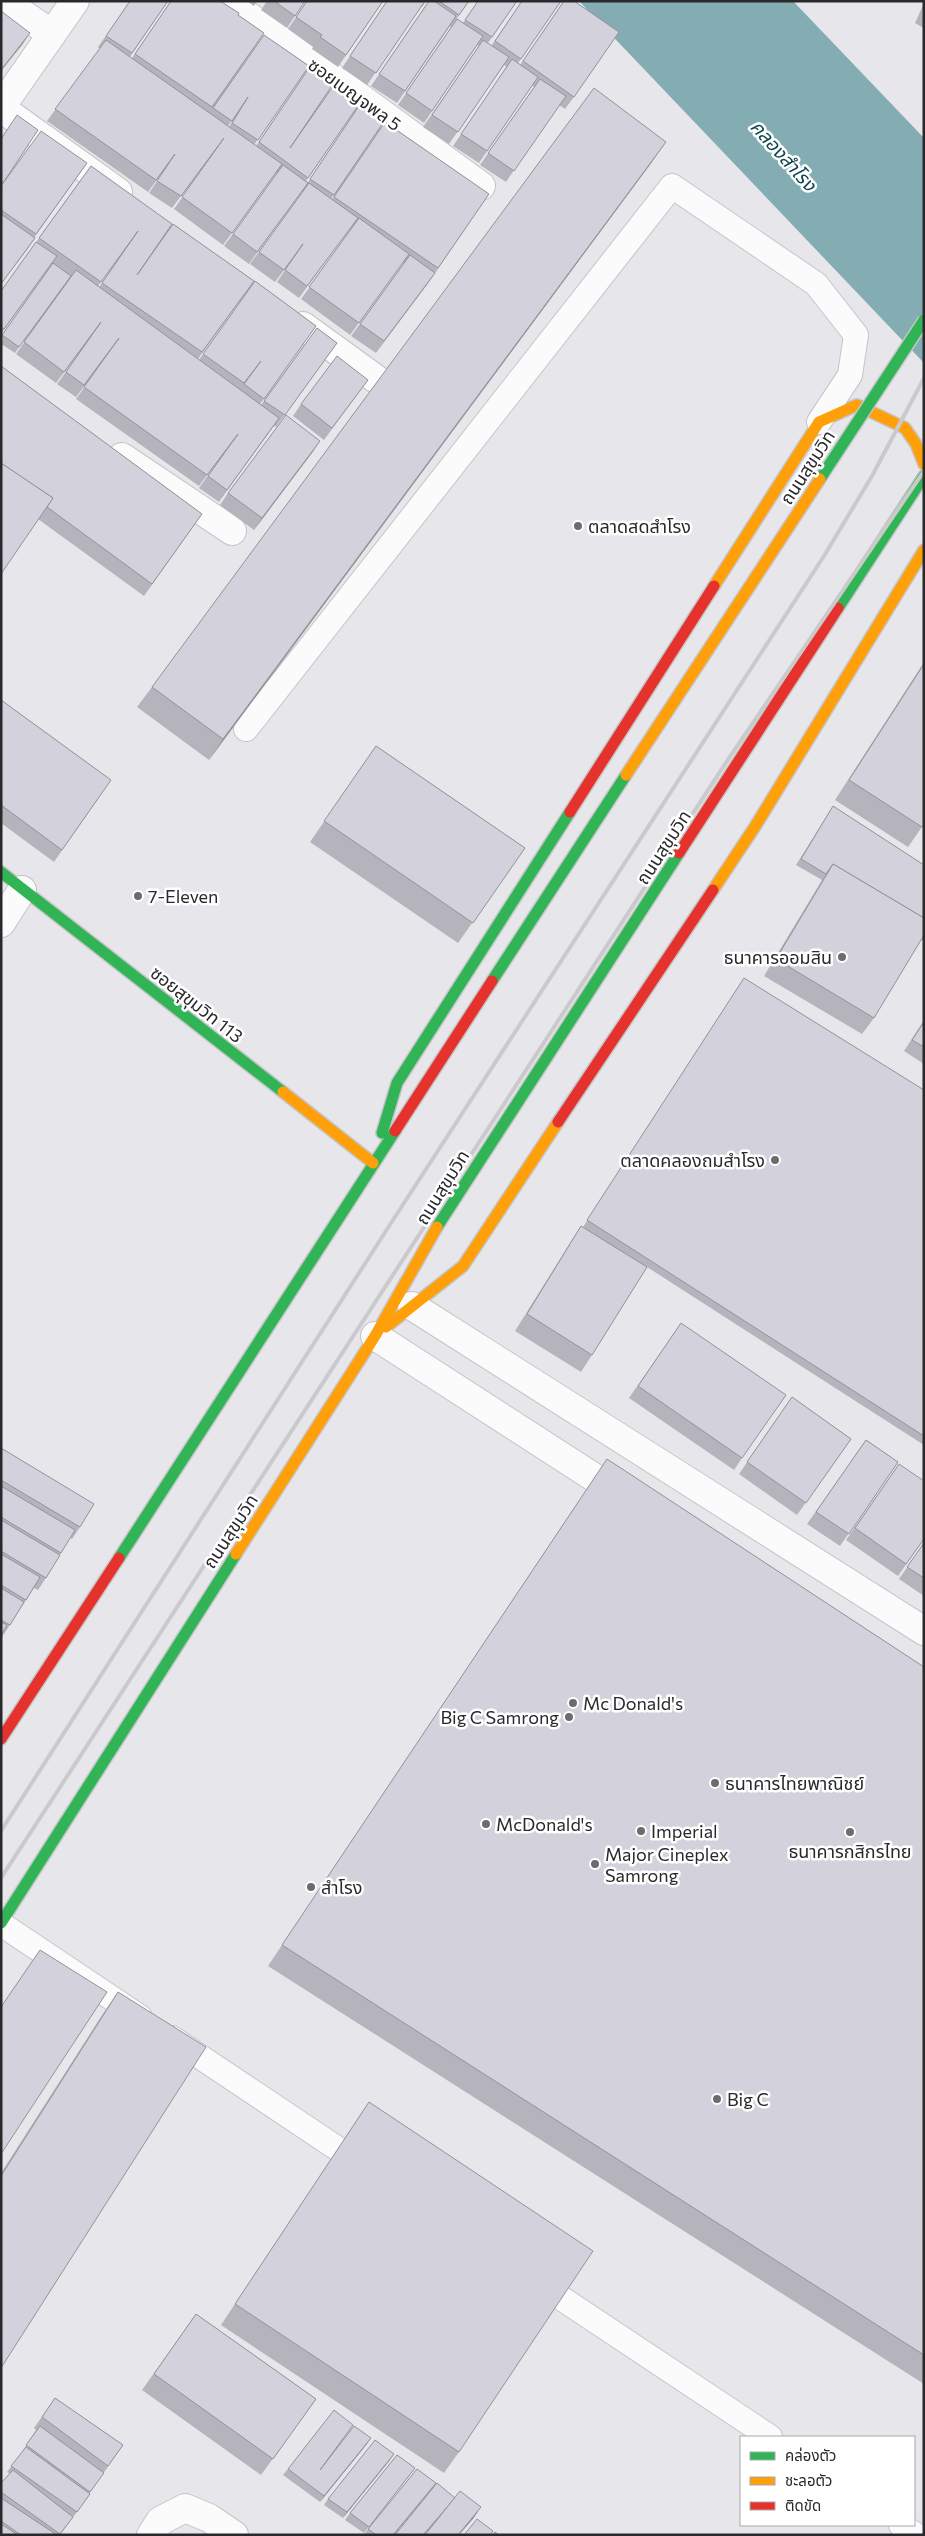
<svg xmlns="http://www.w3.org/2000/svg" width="925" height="2536" font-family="Commissioner,'Noto Sans Thai',sans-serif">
  <rect width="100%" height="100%" fill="#e7e7eb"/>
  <polygon fill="#84adb3" points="579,1 793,1 924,138 924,363"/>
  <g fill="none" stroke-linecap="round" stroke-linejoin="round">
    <defs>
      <g id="lane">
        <polyline points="246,729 672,186 816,284 856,335 850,375 819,422"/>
        <polyline points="1,1924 140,2017"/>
        <polyline points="172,2038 365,2167"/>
        <polyline points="534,2280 770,2437"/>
        <polyline points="901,2525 916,2535"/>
      </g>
      <g id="street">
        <polyline points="4,1 52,34"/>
        <polyline points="228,1 481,186"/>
        <polyline points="1,107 75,1"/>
        <polyline points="1,108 118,192"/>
        <polyline points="303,326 376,379"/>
        <polyline points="122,457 232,531"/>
        <polyline points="1,923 22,890"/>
        <polyline points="412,1306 924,1631"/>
        <polyline points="375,1336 626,1498"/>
        <polyline points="151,2535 160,2521 185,2508 209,2518 234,2535"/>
      </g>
      <g id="fast">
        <polyline points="838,608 924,476"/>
        <polyline points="1,872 283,1092"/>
        <polyline points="492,981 626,775"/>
        <polyline points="382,1133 397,1083 570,812"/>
        <polyline points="437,1227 679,853"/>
        <polyline points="119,1558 395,1131"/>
        <polyline points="1,1923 236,1554"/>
      </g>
      <g id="slow">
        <polyline points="714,586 819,422 857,405 905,428 916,444 924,464"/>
        <polyline points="713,890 756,825 924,550"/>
        <polyline points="283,1092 373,1163"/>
        <polyline points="386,1327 463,1266 558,1122"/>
        <polyline points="236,1554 375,1336 437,1227"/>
      </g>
      <g id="jam">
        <polyline points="570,812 714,586"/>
        <polyline points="679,853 838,608"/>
        <polyline points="558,1122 713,890"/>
        <polyline points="395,1131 492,981"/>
        <polyline points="1,1739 119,1558"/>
      </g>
    </defs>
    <use href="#lane" stroke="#c5c5c7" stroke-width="26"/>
    <use href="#street" stroke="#c5c5c7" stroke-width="30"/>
    <use href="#fast" stroke="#c5c5c7" stroke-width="14"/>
    <use href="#slow" stroke="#c5c5c7" stroke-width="14"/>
    <use href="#jam" stroke="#c5c5c7" stroke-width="14"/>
    <use href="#lane" stroke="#fbfbfc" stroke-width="24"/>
    <use href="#street" stroke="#fbfbfc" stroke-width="28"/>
    <use href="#fast" stroke="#30b455" stroke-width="11"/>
    <use href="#slow" stroke="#ff9f0a" stroke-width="11"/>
    <use href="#jam" stroke="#e5322d" stroke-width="11"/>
    <g stroke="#cacacc" stroke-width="4">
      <polyline points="1,1831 393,1220 824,556 872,476 924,378"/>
      <polyline points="1,1878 727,761 924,471"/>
    </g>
    <defs>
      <polyline id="fast-bridge" points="820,479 924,320"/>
      <polyline id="slow-bridge" points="626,775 820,479"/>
    </defs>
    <use href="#fast-bridge" stroke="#c5c5c7" stroke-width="14" stroke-linecap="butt"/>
    <use href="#slow-bridge" stroke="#c5c5c7" stroke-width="14" stroke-linecap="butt"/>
    <use href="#fast-bridge" stroke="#30b455" stroke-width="11"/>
    <use href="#slow-bridge" stroke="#ff9f0a" stroke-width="11"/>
  </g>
  <g fill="#b5b4bc" fill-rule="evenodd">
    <path d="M130 1H168L130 57 132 58 171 1 238 15 264 33 209 113 264 35 309 66 254 145 256 146 309 68 290 148 360 103 306 181 308 182 361 103 385 120 331 199H332L385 122 489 194 427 285 376 353 351 336 404 263 403 262 350 335 301 299 353 227 352 226 299 298 277 282 295 256 275 282 250 264 303 192 302 191 249 264 224 246 277 173H276L223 245 174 209 213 154 172 208 149 193 167 166 148 192 47 121 100 49 98 47ZM239 110 229 127 228 126Z"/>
    <polygon points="247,1 257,1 254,6"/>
    <polygon points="267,1 305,1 287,28 261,10"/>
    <polygon points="307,1 383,1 338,67 312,49 313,47 288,29"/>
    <polygon points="387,1 426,1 422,7 421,6 367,85 342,68"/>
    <polygon points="429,1 469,1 451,27 450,26 397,103 371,86"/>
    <polygon points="478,1 517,1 488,43 491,46 522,1 521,59 518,63 520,65 564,1 574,97 565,109 559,105 506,182 480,165 534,87 532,85 479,163 453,146 507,67 504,65 449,144 423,127 479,46 477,45 424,123 398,105 457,19 463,23"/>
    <polygon points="924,3 924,28 915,23"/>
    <polygon points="652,162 209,760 137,707 152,687"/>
    <polygon points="87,163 34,238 35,238 27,250 1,284 1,186"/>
    <path d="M91 166 172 224 137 275 173 224 254 281 198 359 199 360 255 281 316 326 260 404 261 405 317 328 337 343 276 427 274 426 219 502 199 488 226 450 199 486 76 399 105 358 76 397 57 384 89 340 56 383 16 354 69 278 15 353 1 344V336L52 265H51L1 334V291ZM130 243 99 287 98 286Z"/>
    <polygon points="1,366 202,514 144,596 38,519"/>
    <polygon points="368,380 324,440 293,416 301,404"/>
    <polygon points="320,441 254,530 220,505 228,493"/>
    <polygon points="924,662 924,824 908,847 835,800"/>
    <polygon points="1,700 111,780 54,862 1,823"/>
    <polygon points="376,746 525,848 458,943 310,842"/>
    <polygon points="833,806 924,865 924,941 921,940 874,1018 862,1034 764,976 822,880 796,865"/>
    <polygon points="740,984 924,1090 924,1445 647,1267 592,1355 581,1372 515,1331 570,1243 581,1226 608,1242 583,1227"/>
    <polygon points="924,1020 924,1064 904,1051"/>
    <polygon points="681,1323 742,1458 734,1470 629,1398"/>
    <polygon points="792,1397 851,1439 797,1515 739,1474"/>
    <polygon points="866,1440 898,1462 840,1546 807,1524"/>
    <polygon points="1,1448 80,1527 72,1539 70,1538 46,1578 38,1590 34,1588 2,1637"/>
    <polygon points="607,1459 924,1667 924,2384 268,1966"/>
    <polygon points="899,1464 924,1539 898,1576 846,1540"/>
    <polygon points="924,1543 924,1596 899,1579"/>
    <polygon points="118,1992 1,2368 1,2173 104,2012"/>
    <polygon points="369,2102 459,2452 444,2473 221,2325"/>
    <polygon points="196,2314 316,2399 261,2475 142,2390"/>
    <polygon points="55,2398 123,2445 89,2494 90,2494 60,2535 1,2535 1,2483 10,2474 7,2472 22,2452 36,2430 34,2428"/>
    <polygon points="367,2444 320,2502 283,2475 288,2469 322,2467"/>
    <polygon points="390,2460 343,2518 324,2505 328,2499"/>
    <polygon points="415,2468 364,2533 345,2520 350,2513"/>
    <polygon points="432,2489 394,2535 364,2535 368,2529"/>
  </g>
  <g fill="#949299">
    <polygon points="30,33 22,45 1,71 1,70"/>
    <polygon points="666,142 652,162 209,760 223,739"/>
    <polygon points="320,441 312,453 254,530 262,518"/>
    <polygon points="371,2438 367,2444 320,2502 324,2496"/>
    <polygon points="394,2454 390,2460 343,2518 347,2512"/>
    <polygon points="436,2483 394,2535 393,2535"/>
    <polygon points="455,2498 451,2504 424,2535 423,2535"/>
    <polygon points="481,2507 473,2519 459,2535 458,2535"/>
  </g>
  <g fill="#d3d1db" stroke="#949299">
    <polygon points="130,1 168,1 132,53 106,36"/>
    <polygon points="171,1 220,1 239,13 238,15 264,33 212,107 135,54"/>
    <polygon points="274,1 305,1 295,16"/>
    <polygon points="307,1 383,1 346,55 320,37 322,35 296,17"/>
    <polygon points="387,1 425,1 376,73 350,56"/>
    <polygon points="429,1 434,1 456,16 405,91 379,74"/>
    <polygon points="439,1 469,1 459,15"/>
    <polygon points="478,1 517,1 492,37 465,20"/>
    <polygon points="522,1 561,1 521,59 495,41"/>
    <polygon points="564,1 574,1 619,32 574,97 523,61"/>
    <polygon points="1,11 30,33 1,70"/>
    <polygon points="457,19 483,36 432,111 406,93"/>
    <polygon points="264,35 309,66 258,140 232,123 248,97 232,121 213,108"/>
    <polygon points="106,40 282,164 232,233 182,197 224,138 181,196 157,181 175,154 156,180 55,109"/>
    <polygon points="483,40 509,57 458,132 432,115"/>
    <polygon points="512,59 538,77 487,151 461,134"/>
    <polygon points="309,68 333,84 290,148 334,85 360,103 308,178 259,142"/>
    <polygon points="540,79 566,96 514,171 488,153"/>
    <polygon points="594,88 666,142 223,739 152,687"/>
    <polygon points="361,103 385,120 334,195 310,179"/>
    <polygon points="17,115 38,130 1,186 1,139"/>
    <polygon points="385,122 489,194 438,268 334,197"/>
    <polygon points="41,131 87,163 36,234 1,210 1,186"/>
    <polygon points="283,165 308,183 257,252 233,234"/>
    <polygon points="91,166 172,224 137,275 173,224 254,281 202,352 102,283 138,231 101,282 39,238"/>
    <polygon points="309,183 358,218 307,286 285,270 303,244 284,270 259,252"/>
    <polygon points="1,214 35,238 1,284"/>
    <polygon points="359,218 409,254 359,323 309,287"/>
    <polygon points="36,242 57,256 4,329 1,327 1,291"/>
    <polygon points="410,255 435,273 384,341 360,324"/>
    <polygon points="53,263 71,276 19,347 2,335"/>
    <polygon points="76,270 279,418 227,490 208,476 238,434 207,475 84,387 119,338 84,385 66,372 101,322 64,372 24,342"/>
    <polygon points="255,281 316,326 264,399 244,384 261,361 244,383 203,354"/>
    <polygon points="317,328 337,343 285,415 264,401"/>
    <polygon points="337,356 368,380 332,428 301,404"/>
    <polygon points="1,366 202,514 152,584 47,507 53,498 1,463"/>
    <polygon points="286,415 320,441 262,518 228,493"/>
    <polygon points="1,463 53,498 1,574"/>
    <polygon points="924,664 924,824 922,827 849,780"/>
    <polygon points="1,700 111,780 62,850 1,805"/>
    <polygon points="376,746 525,848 473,923 324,821"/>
    <polygon points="833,806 924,865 924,918 833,864 826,874 801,859"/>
    <polygon points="833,864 924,918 924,935 874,1018 776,959"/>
    <polygon points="744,978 924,1090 924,1436 587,1220"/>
    <polygon points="924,1022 924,1047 912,1040"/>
    <polygon points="581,1226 647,1267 592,1355 527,1314"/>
    <polygon points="681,1323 786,1395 742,1458 638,1386"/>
    <polygon points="792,1397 851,1439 806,1503 747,1462"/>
    <polygon points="866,1440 898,1462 849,1534 816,1512"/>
    <polygon points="1,1448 94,1504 80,1527 1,1480"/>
    <polygon points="607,1459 924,1667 924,2355 282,1945"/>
    <polygon points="899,1464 924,1481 924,1539 906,1564 855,1528"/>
    <polygon points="1,1486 75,1530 61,1553 1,1517"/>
    <polygon points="1,1520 60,1555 46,1578 1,1551"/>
    <polygon points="924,1543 924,1578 907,1567"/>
    <polygon points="1,1554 40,1577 26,1600 1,1585"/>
    <polygon points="1,1588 24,1602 10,1625 1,1620"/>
    <polygon points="1,1622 7,1625 1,1635"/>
    <polygon points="40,1950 107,1992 1,2154 1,2007"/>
    <polygon points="118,1992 206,2047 1,2368 1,2176"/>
    <polygon points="369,2102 593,2251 459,2452 235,2304"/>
    <polygon points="196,2314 316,2399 273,2459 154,2374"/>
    <polygon points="55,2398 123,2445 108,2466 42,2417"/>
    <polygon points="334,2410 353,2425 320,2470 354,2426 371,2438 324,2496 288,2469"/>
    <polygon points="40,2426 104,2473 90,2492 26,2445"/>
    <polygon points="375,2440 394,2454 347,2512 328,2499"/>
    <polygon points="26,2447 90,2494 77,2512 11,2466"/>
    <polygon points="397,2455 415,2468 369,2527 350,2513"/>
    <polygon points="417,2469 436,2483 393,2535 376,2535 368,2529"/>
    <polygon points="13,2470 73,2517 60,2534 1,2492 1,2483"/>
    <polygon points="437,2483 455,2498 423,2535 395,2535"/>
    <polygon points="460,2491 481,2507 458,2535 425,2535"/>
    <polygon points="1,2498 57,2535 21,2535 1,2521"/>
    <polygon points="477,2519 493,2531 490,2535 464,2535"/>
    <polygon points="1,2524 18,2535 1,2535"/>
    <polygon points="495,2532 499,2535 493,2535"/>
  </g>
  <g fill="#6c6c6e" stroke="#fff" stroke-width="2">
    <circle cx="578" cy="526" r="5"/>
    <circle cx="138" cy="896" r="5"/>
    <circle cx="842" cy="957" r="5"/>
    <circle cx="775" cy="1160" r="5"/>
    <circle cx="573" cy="1703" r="5"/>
    <circle cx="569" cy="1717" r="5"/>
    <circle cx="715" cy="1783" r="5"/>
    <circle cx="486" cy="1824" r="5"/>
    <circle cx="641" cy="1831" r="5"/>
    <circle cx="850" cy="1832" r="5"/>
    <circle cx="595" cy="1864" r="5"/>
    <circle cx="311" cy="1887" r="5"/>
    <circle cx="717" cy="2099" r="5"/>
  </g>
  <g text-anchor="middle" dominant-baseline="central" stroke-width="5" stroke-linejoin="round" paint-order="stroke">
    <g font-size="18" fill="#29292b" stroke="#fff">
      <text transform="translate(355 94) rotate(36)">ซอยเบญจพล 5</text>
      <text transform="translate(807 467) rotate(-57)">ถนนสุขุมวิท</text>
      <text transform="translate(663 847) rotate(-57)">ถนนสุขุมวิท</text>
      <text transform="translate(197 1004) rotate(38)">ซอยสุขุมวิท 113</text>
      <text transform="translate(442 1187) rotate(-58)">ถนนสุขุมวิท</text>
      <text transform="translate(230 1531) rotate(-57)">ถนนสุขุมวิท</text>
    </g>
    <g font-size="18" fill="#29292b" stroke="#fff" text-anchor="start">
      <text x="588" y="526">ตลาดสดสำโรง</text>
      <text x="148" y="896">7-Eleven</text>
      <text x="832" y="957" text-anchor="end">ธนาคารออมสิน</text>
      <text x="765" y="1160" text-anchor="end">ตลาดคลองถมสำโรง</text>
      <text x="583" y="1703">Mc Donald's</text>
      <text x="559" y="1717" text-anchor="end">Big C Samrong</text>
      <text x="725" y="1783">ธนาคารไทยพาณิชย์</text>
      <text x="496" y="1824">McDonald's</text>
      <text x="651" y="1831">Imperial</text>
      <text x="850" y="1851" text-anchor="middle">ธนาคารกสิกรไทย</text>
      <text x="605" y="1854">Major Cineplex<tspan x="605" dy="21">Samrong</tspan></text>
      <text x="321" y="1887">สำโรง</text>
      <text x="727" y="2099">Big C</text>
    </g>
    <g font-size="19" font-style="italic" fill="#11484d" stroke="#fff">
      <text transform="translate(784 155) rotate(48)">คลองสำโรง</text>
    </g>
  </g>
  <rect width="925" height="2536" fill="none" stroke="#29292b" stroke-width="5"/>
  <rect x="740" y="2436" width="175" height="90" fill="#ffffff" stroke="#a9a9aa"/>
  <rect x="750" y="2452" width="25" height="8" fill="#30b455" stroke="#a9a9aa"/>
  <text x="785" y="2461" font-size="15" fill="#29292b">คล่องตัว</text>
  <rect x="750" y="2477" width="25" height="8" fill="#ff9f0a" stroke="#a9a9aa"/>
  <text x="785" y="2486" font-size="15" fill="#29292b">ชะลอตัว</text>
  <rect x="750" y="2502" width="25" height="8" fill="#e5322d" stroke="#a9a9aa"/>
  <text x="785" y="2511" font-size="15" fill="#29292b">ติดขัด</text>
</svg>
